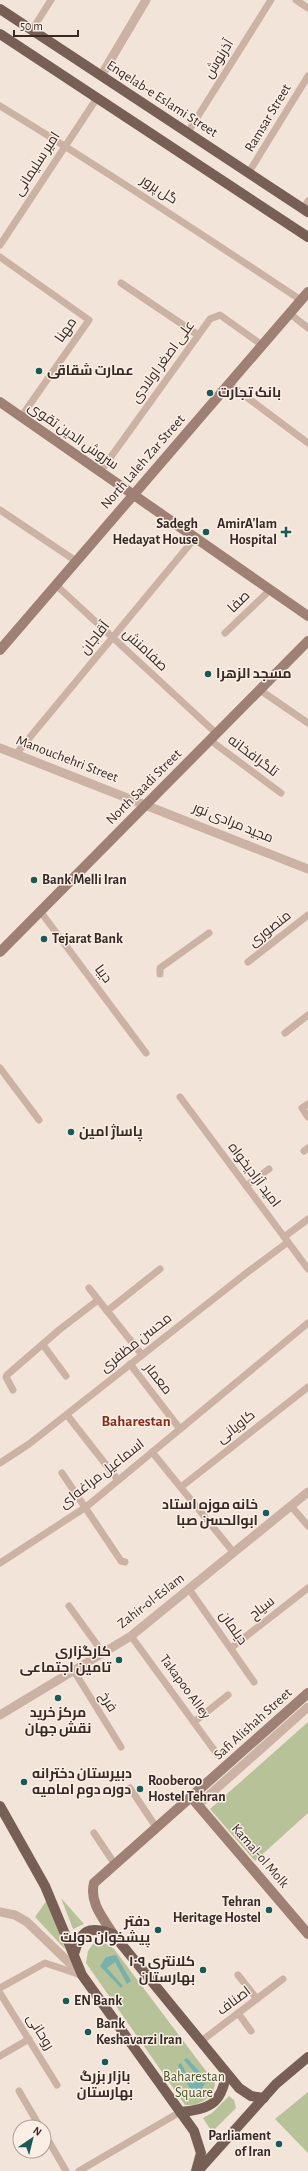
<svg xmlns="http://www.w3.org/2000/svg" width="308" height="2171" font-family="'Alegreya Sans',Cairo,sans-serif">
  <rect width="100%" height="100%" fill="#f2e4d8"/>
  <g fill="#b7c298">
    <polygon points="308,1722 308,1813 255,1861 210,1809"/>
    <polygon points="61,1898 84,1924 73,1929"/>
    <polygon points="47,1900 65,1949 35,1917"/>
    <path d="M103 1942 114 1949 215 2083C214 2098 198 2107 185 2105L86 1963 88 1951 93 1944Z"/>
    <polygon points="308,2092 308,2153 275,2119"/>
    <polygon points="229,2096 234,2100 236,2108 212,2132 203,2118 212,2113"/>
  </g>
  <g fill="#76b1ae">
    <polygon points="116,1955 131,1981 127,1984 115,1962 107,1968 123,1986 121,1988 100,1966 106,1957"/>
    <polygon points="187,2058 207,2080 201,2090 191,2091 178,2065 181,2063 192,2084 200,2079 184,2060"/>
  </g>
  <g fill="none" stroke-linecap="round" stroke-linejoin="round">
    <g stroke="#cbb2a4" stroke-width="7">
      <polyline points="296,0 308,8"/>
      <polyline points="32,30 51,0"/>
      <path d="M0 106C102 168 201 234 301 300"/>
      <polyline points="188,132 271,0"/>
      <polyline points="249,172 308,76"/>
      <polyline points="303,209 308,201"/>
      <polyline points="0,245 97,98"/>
      <polyline points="0,257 89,320 21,417"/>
      <polyline points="121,283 198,335"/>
      <polyline points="289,313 308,328"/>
      <polyline points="229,384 308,443"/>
      <polyline points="100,472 210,319 220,315 262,345"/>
      <polyline points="0,510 76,561"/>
      <polyline points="56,585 217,734"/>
      <polyline points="225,633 270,590"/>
      <polyline points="260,690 308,723"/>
      <polyline points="210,740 281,793"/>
      <polyline points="16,754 195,538"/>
      <polyline points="40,911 146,1053"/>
      <polyline points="248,962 308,915"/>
      <polyline points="160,974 160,968 209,933"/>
      <polyline points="285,1033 308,1015"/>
      <polyline points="0,1068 39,1120"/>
      <polyline points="180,1097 308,1269"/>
      <polyline points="308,1104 302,1108 308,1117"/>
      <polyline points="304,1151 308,1148"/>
      <polyline points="246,1186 269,1169"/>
      <polyline points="284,1237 308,1219"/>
      <polyline points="89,1288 142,1355"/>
      <polyline points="107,1311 160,1269"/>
      <polyline points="43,1345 66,1376"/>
      <polyline points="130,1364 180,1429"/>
      <polyline points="13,1390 6,1377 7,1375 59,1330 98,1300"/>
      <polyline points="67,1415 118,1480"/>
      <polyline points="152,1452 234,1553"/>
      <polyline points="0,1463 29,1444 249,1271 288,1242"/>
      <polyline points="62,1473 121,1561 125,1562"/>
      <polyline points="181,1487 308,1387"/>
      <polyline points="291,1506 308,1526"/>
      <polyline points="0,1563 86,1507 308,1323"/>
      <polyline points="189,1589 254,1682"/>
      <polyline points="69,1606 103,1653"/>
      <polyline points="131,1636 217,1754"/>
      <polyline points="231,1648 308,1588"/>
      <polyline points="74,1671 121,1747"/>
      <polyline points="194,1722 228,1695"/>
      <polyline points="130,1788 156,1827"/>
      <polyline points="94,1833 114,1863"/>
      <polyline points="238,1975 257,1999"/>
      <polyline points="0,1988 45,1963 81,1975"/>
      <polyline points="0,1993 57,2085"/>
      <polyline points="238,2013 251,2031"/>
      <polyline points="200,2042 283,1979"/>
      <polyline points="0,2056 29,2039"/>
      <polyline points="19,2091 40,2127"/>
      <polyline points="44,2133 66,2171"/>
      <polyline points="79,2171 180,2112"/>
    </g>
    <g stroke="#cbb2a4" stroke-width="9">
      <polyline points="101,76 146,0"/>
      <polyline points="0,748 308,869"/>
      <polyline points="0,1715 131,1636 308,1492"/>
      <polyline points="198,1805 308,1707"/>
      <polyline points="0,1912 15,1915 27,1922 81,1974"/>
    </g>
    <g stroke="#9e8075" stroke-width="10">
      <polyline points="0,402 308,616"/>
      <polyline points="0,650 308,292"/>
      <polyline points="0,952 308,641"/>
      <polyline points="191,1797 308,1934"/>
      <path d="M113 1934C103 1918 89 1902 94 1883L308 1693"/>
    </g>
    <g stroke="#785f56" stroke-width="10">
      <polyline points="0,9 308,212"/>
      <polyline points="0,34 308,237"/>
      <polyline points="0,1806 45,1886 82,1975 194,2131 201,2153 196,2171"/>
      <path d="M74 1954C81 1930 88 1925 113 1934L239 2088 251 2096 264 2098"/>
      <path d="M180 2112C208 2110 222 2104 226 2074"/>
      <polyline points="198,2171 276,2084 308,2057"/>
    </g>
  </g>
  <g fill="#1a5957" stroke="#faeee5" stroke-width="1.5">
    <circle cx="39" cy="371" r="4"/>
    <circle cx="210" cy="393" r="4"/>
    <circle cx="206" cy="532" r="4"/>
    <path d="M284 526h4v4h4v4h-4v4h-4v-4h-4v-4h4z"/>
    <circle cx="208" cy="674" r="4"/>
    <circle cx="34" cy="880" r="4"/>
    <circle cx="44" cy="939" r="4"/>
    <circle cx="71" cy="1132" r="4"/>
    <circle cx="266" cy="1513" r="4"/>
    <circle cx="119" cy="1660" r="4"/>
    <circle cx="58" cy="1698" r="4"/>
    <circle cx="24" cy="1782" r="4"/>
    <circle cx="140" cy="1789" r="4"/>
    <circle cx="269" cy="1910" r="4"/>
    <circle cx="158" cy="1930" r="4"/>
    <circle cx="203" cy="1970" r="4"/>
    <circle cx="66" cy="2001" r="4"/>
    <circle cx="88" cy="2032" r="4"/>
    <circle cx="105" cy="2062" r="4"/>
    <circle cx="279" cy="2144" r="4"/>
  </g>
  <g text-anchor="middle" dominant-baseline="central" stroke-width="3" stroke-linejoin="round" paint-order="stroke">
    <g font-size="14" fill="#362926" stroke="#faeee5">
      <text transform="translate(219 59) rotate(-58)">آذرنوش</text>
      <text transform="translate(162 99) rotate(33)">Enqelab-e Eslami Street</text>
      <text transform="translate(268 118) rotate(-59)">Ramsar Street</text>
      <text transform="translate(37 164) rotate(-57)">امیر سلیمانی</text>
      <text transform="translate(159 190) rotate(33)">گل پرور</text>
      <text transform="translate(66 330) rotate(-55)">مهنا</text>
      <text transform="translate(163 362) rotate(-54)">علی اصغر اولادی</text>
      <text transform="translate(73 436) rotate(35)">سروش الدین تقوی</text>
      <text transform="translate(143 462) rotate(-49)">North Laleh Zar Street</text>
      <text transform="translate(239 602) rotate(-44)">صفا</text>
      <text transform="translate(95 638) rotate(-51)">آقاجان</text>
      <text transform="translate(145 650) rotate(43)">صفامنش</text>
      <text transform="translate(253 756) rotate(37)">تلگرافخانه</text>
      <text transform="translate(67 759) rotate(21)">Manouchehri Street</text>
      <text transform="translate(144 787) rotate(-45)">North Saadi Street</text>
      <text transform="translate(233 823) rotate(22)">مجید مرادی نور</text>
      <text transform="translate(270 929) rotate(-38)">منصوری</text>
      <text transform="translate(103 974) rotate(53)">دیبا</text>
      <text transform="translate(254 1175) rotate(53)">امید آزادیخواه</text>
      <text transform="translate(136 1343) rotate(-38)">محسن مظفری</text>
      <text transform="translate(158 1379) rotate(52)">معمار</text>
      <text transform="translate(236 1427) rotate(-38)">کاویانی</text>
      <text transform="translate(102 1474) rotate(-38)">اسماعیل مراغه‌ای</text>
      <text transform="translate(151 1601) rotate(-38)">Zahir-ol-Eslam</text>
      <text transform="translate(262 1608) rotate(-38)">سیاح</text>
      <text transform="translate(233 1628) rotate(55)">دیلمان</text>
      <text transform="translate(185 1687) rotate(54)">Takapoo Alley</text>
      <text transform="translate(108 1702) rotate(58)">فرخ</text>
      <text transform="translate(253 1724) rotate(-42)">Safi Alishah Street</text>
      <text transform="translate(260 1856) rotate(49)">Kamal-ol Molk</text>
      <text transform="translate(234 2001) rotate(-37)">اصناف</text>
      <text transform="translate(40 2032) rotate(58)">روحانی</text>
    </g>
    <g font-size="14" font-weight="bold" fill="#362926" stroke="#faeee5" text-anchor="start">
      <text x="47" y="371">عمارت شقاقی</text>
      <text x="218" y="393">بانک تجارت</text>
      <text x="198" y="524" text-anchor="end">Sadegh<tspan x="198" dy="16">Hedayat House</tspan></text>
      <text x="277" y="524" text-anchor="end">AmirA'lam<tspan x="277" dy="16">Hospital</tspan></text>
      <text x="216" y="674">مسجد الزهرا</text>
      <text x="42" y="880">Bank Melli Iran</text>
      <text x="52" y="939">Tejarat Bank</text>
      <text x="79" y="1132">پاساژ امین</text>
      <text x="258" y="1505" text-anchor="end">خانه موزه استاد<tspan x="258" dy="16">ابوالحسن صبا</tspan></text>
      <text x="111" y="1652" text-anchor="end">کارگزاری<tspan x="111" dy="16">تامین اجتماعی</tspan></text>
      <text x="58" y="1713" text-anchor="middle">مرکز خرید<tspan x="58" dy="16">نقش جهان</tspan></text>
      <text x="32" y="1774">دبیرستان دخترانه<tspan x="32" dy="16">دوره دوم امامیه</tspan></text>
      <text x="148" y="1781">Rooberoo<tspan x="148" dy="16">Hostel Tehran</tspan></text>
      <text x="261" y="1902" text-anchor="end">Tehran<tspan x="261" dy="16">Heritage Hostel</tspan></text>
      <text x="150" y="1922" text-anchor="end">دفتر<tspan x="150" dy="16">پیشخوان دولت</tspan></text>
      <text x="195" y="1962" text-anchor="end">کلانتری ۱۰۹<tspan x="195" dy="16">بهارستان</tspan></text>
      <text x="74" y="2001">EN Bank</text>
      <text x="96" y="2024">Bank<tspan x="96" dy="16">Keshavarzi Iran</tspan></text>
      <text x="105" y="2077" text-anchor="middle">بازار بزرگ<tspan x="105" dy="16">بهارستان</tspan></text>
      <text x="271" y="2136" text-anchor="end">Parliament<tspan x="271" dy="16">of Iran</tspan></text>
    </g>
    <g font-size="14" fill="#495529" stroke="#faeee5">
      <text x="194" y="2077">Baharestan<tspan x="194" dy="16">Square</tspan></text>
    </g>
    <g font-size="15" font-weight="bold" fill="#882b1b" stroke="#faeee5">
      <text x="136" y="1421">Baharestan</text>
    </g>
  </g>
  <g transform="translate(32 2139) rotate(35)"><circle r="19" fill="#faeee5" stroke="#ac9f99"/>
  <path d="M0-3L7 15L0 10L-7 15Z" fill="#1a5957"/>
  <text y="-6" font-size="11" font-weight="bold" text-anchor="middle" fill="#362926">N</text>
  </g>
  <path d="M14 30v6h64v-6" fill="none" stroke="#362926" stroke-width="2"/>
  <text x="20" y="30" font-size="12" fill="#362926" stroke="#faeee5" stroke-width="3" paint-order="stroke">50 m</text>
</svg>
